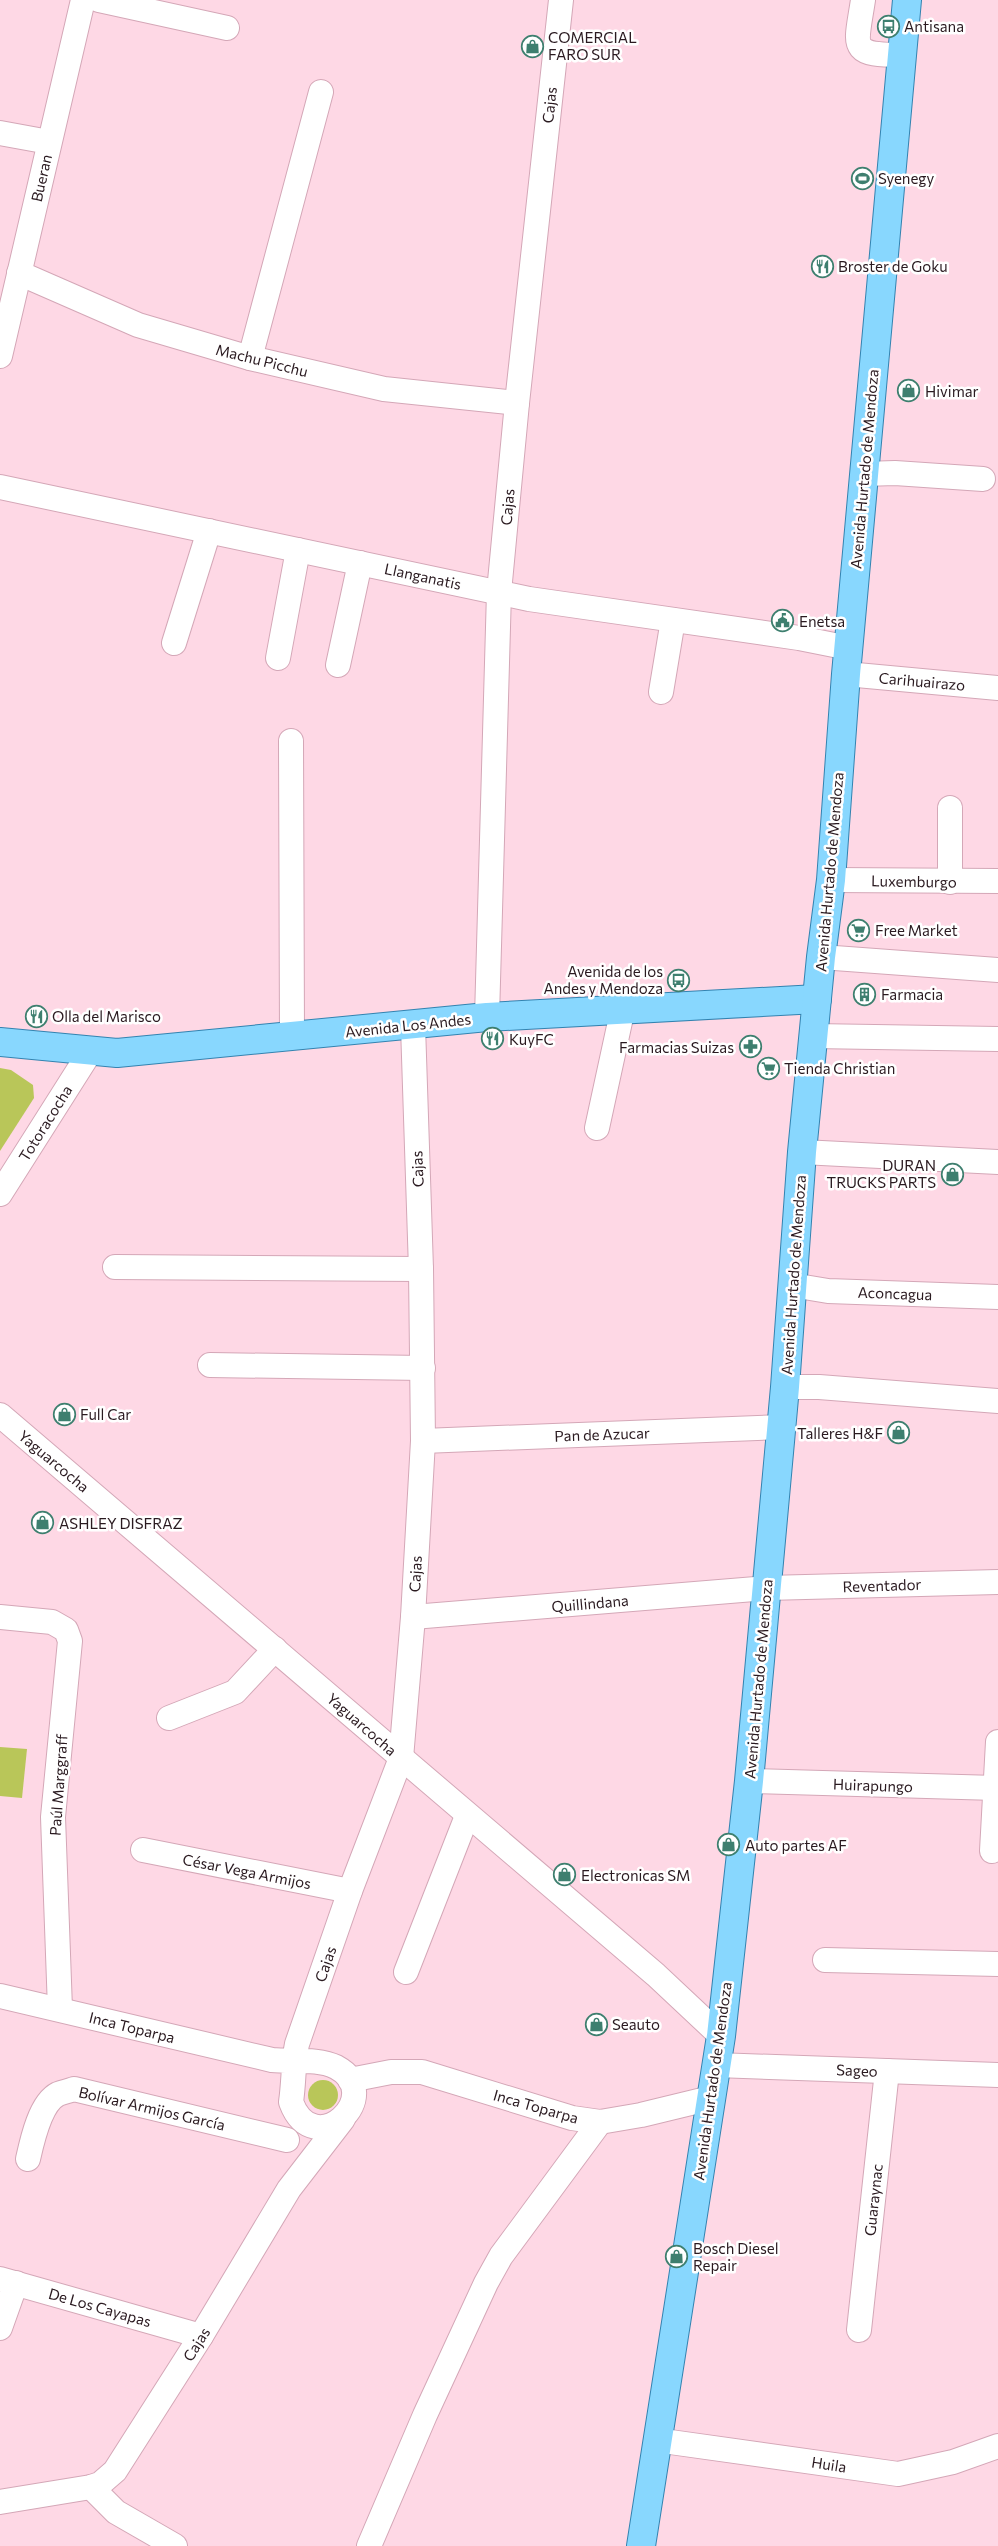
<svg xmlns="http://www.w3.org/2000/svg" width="998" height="2546" font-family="Commissioner,sans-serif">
  <rect width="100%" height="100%" fill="#fed8e5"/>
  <g fill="#b9c659">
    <polygon points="0,1068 11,1070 33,1085 34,1098 0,1151"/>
    <polygon points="0,1747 27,1749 22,1798 0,1796"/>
    <circle cx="323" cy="2095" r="15"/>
  </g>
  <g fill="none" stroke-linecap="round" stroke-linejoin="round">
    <defs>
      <g id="minor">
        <polyline points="99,0 227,28"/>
        <path d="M863 0C856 47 848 55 901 55"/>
        <polyline points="0,133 49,142"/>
        <polyline points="19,273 138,325 250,358 384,389 517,403"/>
        <polyline points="0,356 83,0"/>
        <polyline points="250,358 321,92"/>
        <polyline points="864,474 895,473 983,479"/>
        <polyline points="0,487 529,599 799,638 849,648"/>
        <polyline points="174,643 209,531"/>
        <polyline points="278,658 298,550"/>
        <polyline points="338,665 360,563"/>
        <polyline points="846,674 998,688"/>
        <polyline points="661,692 673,620"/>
        <polyline points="291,741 292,1037"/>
        <polyline points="831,880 998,881"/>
        <polyline points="950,882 950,808"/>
        <polyline points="821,957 998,970"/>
        <polyline points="487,1017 499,592 517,403 561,0"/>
        <polyline points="813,1036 998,1039"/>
        <polyline points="597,1128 623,1008"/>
        <polyline points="802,1152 998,1162"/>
        <polyline points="0,1194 90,1052"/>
        <polyline points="115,1267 421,1269"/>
        <polyline points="792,1285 828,1291 998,1297"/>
        <polyline points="210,1365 423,1368"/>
        <polyline points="785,1387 819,1387 998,1401"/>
        <polyline points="0,1415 656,1975 721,2036"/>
        <polyline points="423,1441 782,1427"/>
        <polyline points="0,1617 52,1622 66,1630 70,1641 53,1817 60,2009"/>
        <polyline points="413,1617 767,1588 998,1582"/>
        <polyline points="169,1718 235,1692 275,1649"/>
        <polyline points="749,1781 996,1788"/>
        <polyline points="143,1850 350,1891"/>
        <polyline points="992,1851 998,1742"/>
        <polyline points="825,1960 998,1964"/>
        <polyline points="406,1972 467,1816"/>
        <path d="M0 1996 272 2060C292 2062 318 2058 336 2067 388 2095 314 2164 291 2102 294 2082 293 2063 297 2044L350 1891 401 1758 413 1617 423 1441 421 1269 413 1026"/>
        <polyline points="716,2065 998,2075"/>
        <polyline points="350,2080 391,2072 422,2072 572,2118 600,2122 641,2115 711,2098"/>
        <path d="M28 2159C32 2141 40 2103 58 2094 63 2092 69 2091 74 2089L287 2140"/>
        <polyline points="0,2279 201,2336"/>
        <polyline points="0,2328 16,2283"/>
        <polyline points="859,2330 887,2071"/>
        <polyline points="656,2440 898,2474 953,2462 998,2446"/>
        <polyline points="91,2487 116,2512 175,2546"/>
        <polyline points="0,2502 91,2487 100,2484 115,2471 201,2336 289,2189 343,2119"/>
        <polyline points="369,2546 425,2415 486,2283 501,2256 600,2122"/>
      </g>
      <g id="major">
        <polyline points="0,1042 117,1053 487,1017 817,999"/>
        <polyline points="641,2546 721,2036 749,1781 785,1387 802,1152 821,957 831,880 846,674 907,0"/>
      </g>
    </defs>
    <use href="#minor" stroke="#d4a7b7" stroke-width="26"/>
    <use href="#major" stroke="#3383b0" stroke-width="30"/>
    <use href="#minor" stroke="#fff" stroke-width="24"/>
    <use href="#major" stroke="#88d7fe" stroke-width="28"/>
  </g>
  <defs>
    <symbol id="bus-ring" viewBox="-11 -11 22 22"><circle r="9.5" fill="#fff" stroke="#3e7f6f" stroke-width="1.5"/><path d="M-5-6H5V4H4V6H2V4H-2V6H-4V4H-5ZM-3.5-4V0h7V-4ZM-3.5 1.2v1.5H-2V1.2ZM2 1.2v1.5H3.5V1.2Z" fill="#3e7f6f"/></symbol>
    <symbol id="shop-ring" viewBox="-11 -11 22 22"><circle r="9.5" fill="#fff" stroke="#3e7f6f" stroke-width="1.5"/><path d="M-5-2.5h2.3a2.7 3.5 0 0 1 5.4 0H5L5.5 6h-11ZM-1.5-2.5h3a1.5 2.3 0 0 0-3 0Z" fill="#3e7f6f"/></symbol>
    <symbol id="stadium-ring" viewBox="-11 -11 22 22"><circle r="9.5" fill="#fff" stroke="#3e7f6f" stroke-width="1.5"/><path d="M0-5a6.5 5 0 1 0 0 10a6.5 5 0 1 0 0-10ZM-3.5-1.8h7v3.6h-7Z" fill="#3e7f6f"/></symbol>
    <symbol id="restaurant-ring" viewBox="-11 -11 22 22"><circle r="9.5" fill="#fff" stroke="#3e7f6f" stroke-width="1.5"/><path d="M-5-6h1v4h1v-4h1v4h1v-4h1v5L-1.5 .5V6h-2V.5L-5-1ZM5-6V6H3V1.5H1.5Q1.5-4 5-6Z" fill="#3e7f6f"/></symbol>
    <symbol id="civic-ring" viewBox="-11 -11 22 22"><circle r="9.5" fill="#fff" stroke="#3e7f6f" stroke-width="1.5"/><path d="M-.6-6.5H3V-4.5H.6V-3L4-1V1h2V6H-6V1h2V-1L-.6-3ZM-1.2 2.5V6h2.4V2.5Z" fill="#3e7f6f"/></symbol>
    <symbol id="supermarket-ring" viewBox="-11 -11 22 22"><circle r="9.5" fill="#fff" stroke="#3e7f6f" stroke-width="1.5"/><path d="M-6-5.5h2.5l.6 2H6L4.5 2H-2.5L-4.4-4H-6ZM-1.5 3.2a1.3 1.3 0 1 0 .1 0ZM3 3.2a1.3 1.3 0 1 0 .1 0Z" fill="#3e7f6f"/></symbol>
    <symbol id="building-ring" viewBox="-11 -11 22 22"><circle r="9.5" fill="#fff" stroke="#3e7f6f" stroke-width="1.5"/><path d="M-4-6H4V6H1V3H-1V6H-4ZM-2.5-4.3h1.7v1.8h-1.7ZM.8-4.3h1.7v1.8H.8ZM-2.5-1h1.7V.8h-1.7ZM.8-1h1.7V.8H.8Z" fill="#3e7f6f"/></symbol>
    <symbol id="pharmacy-ring" viewBox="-11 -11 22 22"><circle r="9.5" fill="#fff" stroke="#3e7f6f" stroke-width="1.5"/><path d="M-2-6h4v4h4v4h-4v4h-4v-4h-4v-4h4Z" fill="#3e7f6f"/></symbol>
  </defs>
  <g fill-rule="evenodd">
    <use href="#bus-ring" x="876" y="14" width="25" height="25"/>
    <use href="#shop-ring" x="520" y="34" width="25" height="25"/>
    <use href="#stadium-ring" x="850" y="166" width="25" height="25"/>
    <use href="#restaurant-ring" x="810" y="254" width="25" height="25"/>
    <use href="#shop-ring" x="896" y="378" width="25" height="25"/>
    <use href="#civic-ring" x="770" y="608" width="25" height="25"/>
    <use href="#supermarket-ring" x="846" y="918" width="25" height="25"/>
    <use href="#bus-ring" x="666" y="968" width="25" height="25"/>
    <use href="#building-ring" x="852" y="982" width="25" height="25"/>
    <use href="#restaurant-ring" x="24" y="1004" width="25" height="25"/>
    <use href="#restaurant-ring" x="480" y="1026" width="25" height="25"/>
    <use href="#pharmacy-ring" x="738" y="1034" width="25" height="25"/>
    <use href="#supermarket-ring" x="756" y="1056" width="25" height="25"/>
    <use href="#shop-ring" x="940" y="1162" width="25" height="25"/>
    <use href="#shop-ring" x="52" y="1402" width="25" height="25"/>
    <use href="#shop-ring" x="886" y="1420" width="25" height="25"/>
    <use href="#shop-ring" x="30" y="1510" width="25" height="25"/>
    <use href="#shop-ring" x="716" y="1832" width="25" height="25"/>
    <use href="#shop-ring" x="552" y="1862" width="25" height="25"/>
    <use href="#shop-ring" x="584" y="2012" width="25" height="25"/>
    <use href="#shop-ring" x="664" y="2244" width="25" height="25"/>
  </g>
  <g text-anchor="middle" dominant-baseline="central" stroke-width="5" stroke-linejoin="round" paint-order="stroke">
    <g font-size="15" fill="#2a1a20" stroke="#fff" text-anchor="start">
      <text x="904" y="26">Antisana</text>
      <text x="548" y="37">COMERCIAL<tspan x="548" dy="17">FARO SUR</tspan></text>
      <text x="878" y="178">Syenegy</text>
      <text x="838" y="266">Broster de Goku</text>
      <text x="925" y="391">Hivimar</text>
      <text x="799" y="621">Enetsa</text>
      <text x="875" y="930">Free Market</text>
      <text x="663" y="971" text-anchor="end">Avenida de los<tspan x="663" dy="17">Andes y Mendoza</tspan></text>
      <text x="881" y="994">Farmacia</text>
      <text x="52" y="1016">Olla del Marisco</text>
      <text x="509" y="1039">KuyFC</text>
      <text x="734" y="1047" text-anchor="end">Farmacias Suizas</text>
      <text x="784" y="1068">Tienda Christian</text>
      <text x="936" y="1165" text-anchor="end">DURAN<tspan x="936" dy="17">TRUCKS PARTS</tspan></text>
      <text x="80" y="1414">Full Car</text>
      <text x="883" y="1433" text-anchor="end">Talleres H&amp;F</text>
      <text x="59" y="1523">ASHLEY DISFRAZ</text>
      <text x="745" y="1845">Auto partes AF</text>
      <text x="581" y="1875">Electronicas SM</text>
      <text x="612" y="2024">Seauto</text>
      <text x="693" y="2248">Bosch Diesel<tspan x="693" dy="17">Repair</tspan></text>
    </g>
    <g font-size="15" fill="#2a1a20" stroke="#fff">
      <text transform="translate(549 105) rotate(-84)">Cajas</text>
      <text transform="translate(41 178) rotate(-77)">Bueran</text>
      <text transform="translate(262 360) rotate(14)">Machu Picchu</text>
      <text transform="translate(864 469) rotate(-85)">Avenida Hurtado de Mendoza</text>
      <text transform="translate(507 507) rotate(-85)">Cajas</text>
      <text transform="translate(423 576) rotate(12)">Llanganatis</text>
      <text transform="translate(922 681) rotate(5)">Carihuairazo</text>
      <text transform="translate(829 872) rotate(-85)">Avenida Hurtado de Mendoza</text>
      <text transform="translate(914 881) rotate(1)">Luxemburgo</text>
      <text transform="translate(408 1025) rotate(-6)">Avenida Los Andes</text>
      <text transform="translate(45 1123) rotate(-58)">Totoracocha</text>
      <text transform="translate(417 1169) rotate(-92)">Cajas</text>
      <text transform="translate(793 1275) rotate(-86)">Avenida Hurtado de Mendoza</text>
      <text transform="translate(895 1293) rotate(2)">Aconcagua</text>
      <text transform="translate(602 1434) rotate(-2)">Pan de Azucar</text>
      <text transform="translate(54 1461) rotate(40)">Yaguarcocha</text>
      <text transform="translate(415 1574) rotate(-87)">Cajas</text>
      <text transform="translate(882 1585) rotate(-2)">Reventador</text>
      <text transform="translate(590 1603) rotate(-5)">Quillindana</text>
      <text transform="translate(758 1679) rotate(-85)">Avenida Hurtado de Mendoza</text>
      <text transform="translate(362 1724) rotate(41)">Yaguarcocha</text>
      <text transform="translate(58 1785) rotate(-86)">Paúl Marggraff</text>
      <text transform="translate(873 1785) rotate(2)">Huirapungo</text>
      <text transform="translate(247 1871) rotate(11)">César Vega Armijos</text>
      <text transform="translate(325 1964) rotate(-71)">Cajas</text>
      <text transform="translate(132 2027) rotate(14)">Inca Toparpa</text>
      <text transform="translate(857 2070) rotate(2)">Sageo</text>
      <text transform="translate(712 2081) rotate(-82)">Avenida Hurtado de Mendoza</text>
      <text transform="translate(536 2106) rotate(16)">Inca Toparpa</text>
      <text transform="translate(152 2108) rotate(13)">Bolívar Armijos García</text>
      <text transform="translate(873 2200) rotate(-84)">Guaraynac</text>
      <text transform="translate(100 2307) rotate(16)">De Los Cayapas</text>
      <text transform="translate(196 2344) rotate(-58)">Cajas</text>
      <text transform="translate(829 2464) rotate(9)">Huila</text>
    </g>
  </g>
</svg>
